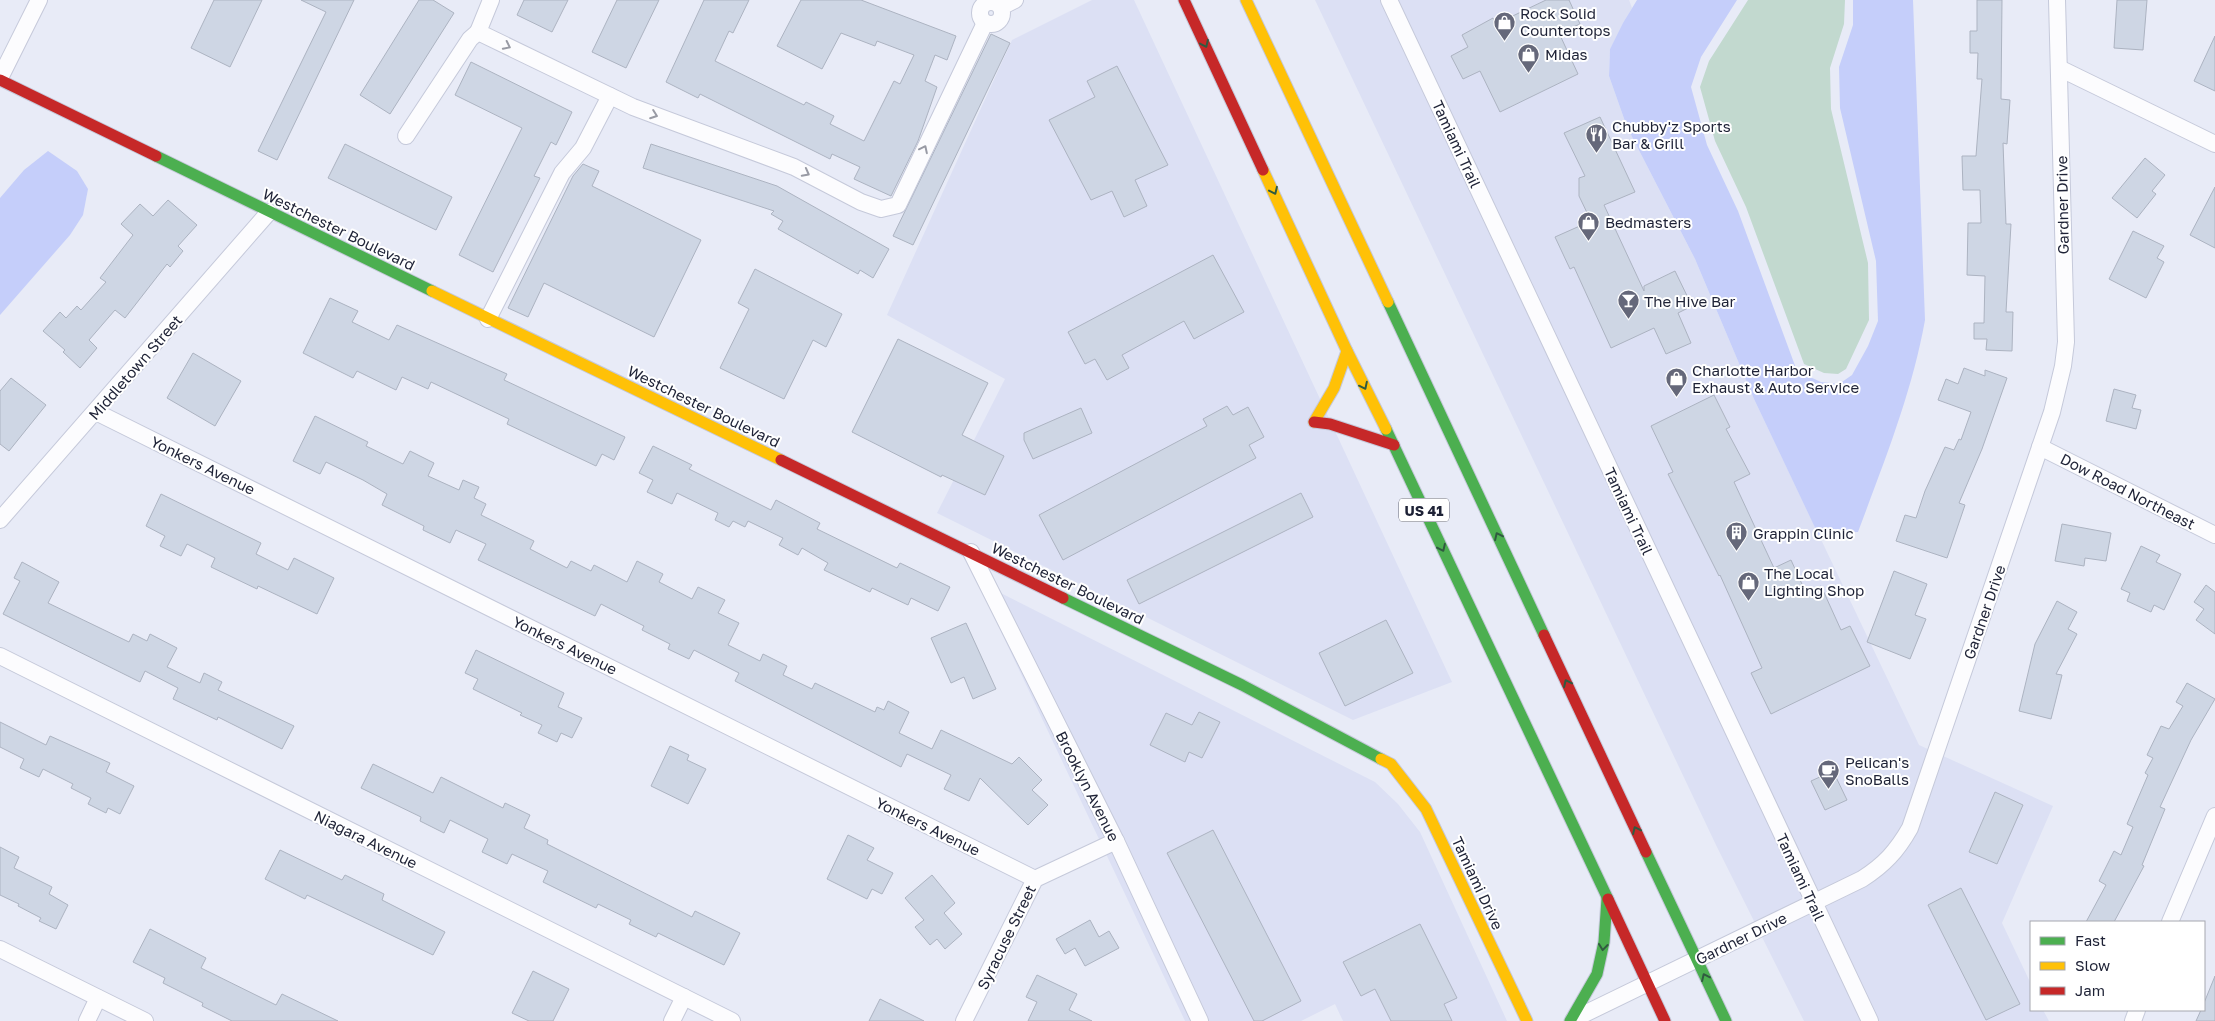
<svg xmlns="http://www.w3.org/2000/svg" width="2215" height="1021" font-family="'Golos Text',sans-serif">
  <rect width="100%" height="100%" fill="#e8ebf7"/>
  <g fill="#dce0f4">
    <polygon points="1092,0 1134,0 1452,682 1353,720 937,513 1005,379 887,315 1012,40"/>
    <polygon points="1315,0 1629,0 1632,8 1610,49 1609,76 1627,127 1695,259 1754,399 1919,745 2053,806 2002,923 2031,984 2031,1010 2043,1010 2049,1021 1804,1021 1716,845"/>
    <polygon points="977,581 1375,782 1398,804 1420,832 1507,1021 1343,1021 1335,1004 1301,1021 1185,1021"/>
  </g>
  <polygon fill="#c2d9cf" points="1748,0 1845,0 1844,24 1830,68 1831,109 1868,263 1869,320 1846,369 1838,374 1824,373 1804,364 1746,207 1715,141 1700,87 1709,61"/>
  <g fill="#c5cefa">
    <path d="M1637 0H1737L1701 57 1691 87 1707 145 1738 211 1797 371 1821 382 1839 384 1852 375 1868 346 1878 321 1876 261 1840 108 1839 67 1853 25V0H1913L1925 320C1912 393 1884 462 1858 532L1831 533 1819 536 1754 399 1695 259 1627 127 1609 76 1610 49 1623 23Z"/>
    <polygon points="48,151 77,171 88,189 83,215 70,235 0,315 0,198 24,170"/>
  </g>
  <g fill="#ced6e4" stroke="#acb3c1">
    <polygon points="214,0 262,0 230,67 191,48"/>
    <polygon points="301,0 354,0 277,160 258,151 326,12"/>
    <polygon points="419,0 433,0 454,13 390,114 360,95"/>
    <polygon points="524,0 568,0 552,32 517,15"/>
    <polygon points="617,0 659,0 626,68 592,52"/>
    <polygon points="704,0 749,0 733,33 729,31 715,61 804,105 806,102 834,116 830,124 864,141 894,81 900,84 914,55 877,41 875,46 841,33 822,69 777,46 801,0 861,0 956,36 947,60 935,55 925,81 937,87 918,141 891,196 854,179 860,167 832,154 830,159 700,94 698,98 666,82"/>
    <polygon points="1546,0 1569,0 1580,24 1559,33 1578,74 1500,112 1480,71 1463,79 1451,56 1468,47 1462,35 1493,18 1496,24"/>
    <polygon points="1977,0 2002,0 2001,99 2010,100 2007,144 2003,143 2006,224 2011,224 2006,312 2013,312 2012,351 1986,350 1987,339 1974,339 1974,323 1984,323 1985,276 1967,275 1968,223 1981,223 1980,190 1963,190 1962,156 1976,156 1982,79 1977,79 1978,53 1970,53 1970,31 1977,31"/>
    <polygon points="2117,0 2147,0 2143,50 2114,48"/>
    <polygon points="991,34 1010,43 913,245 893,236"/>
    <polygon points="2215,36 2215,91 2194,81"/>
    <polygon points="471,62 572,112 556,145 551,142 534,176 540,178 493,272 459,255 522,128 455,95"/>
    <polygon points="1117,66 1168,165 1135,180 1147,206 1124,217 1112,191 1091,200 1049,120 1095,97 1087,81"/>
    <polygon points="1600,117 1635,192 1604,205 1644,291 1644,286 1675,271 1692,306 1678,313 1691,343 1666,354 1654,328 1611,348 1574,267 1570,269 1555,237 1591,221 1579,196 1579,178 1585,176 1564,133"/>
    <polygon points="345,144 452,197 436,230 328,178"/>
    <polygon points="651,144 777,186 889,249 873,278 860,270 858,274 778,229 783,221 771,214 774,211 643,168"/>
    <polygon points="2145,158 2165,175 2152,191 2156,194 2137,218 2112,198"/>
    <polygon points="583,164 599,171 592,186 701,240 654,337 544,283 528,317 508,308 573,176"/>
    <polygon points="2215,187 2215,248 2190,235"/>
    <polygon points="168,200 197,225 178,246 183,251 170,267 167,264 125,318 115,310 89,340 97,348 80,368 63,352 65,350 43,331 60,312 66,318 77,306 81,310 106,282 100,278 133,235 121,224 140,204 153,216"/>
    <polygon points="2133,231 2164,246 2157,258 2164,262 2146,298 2109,279"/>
    <polygon points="1213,255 1244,312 1194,339 1184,321 1122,355 1129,368 1107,380 1095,359 1085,364 1068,332"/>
    <polygon points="755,269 842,314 826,347 813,340 784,399 720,368 749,309 738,303"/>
    <polygon points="330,298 358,311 352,322 389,340 397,325 507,374 504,380 625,437 614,460 602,454 596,466 507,424 509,419 431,382 428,389 402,377 396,390 357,371 353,378 303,353"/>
    <polygon points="898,339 988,383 962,435 1004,456 985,495 942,475 941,477 852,432"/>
    <polygon points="193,353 241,381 215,426 167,398"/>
    <polygon points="1964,368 1985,376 1985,370 2007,378 1982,449 1959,503 1965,505 1947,558 1896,541 1905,515 1916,518 1925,491 1945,447 1954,450 1959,439 1961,440 1971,412 1938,400 1946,379 1958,384"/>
    <polygon points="11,378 46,405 9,451 0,444 0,391"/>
    <polygon points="2114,389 2136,395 2132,408 2141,410 2136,429 2106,421"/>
    <polygon points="1714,395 1730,427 1726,429 1750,474 1734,482 1774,568 1791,560 1806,593 1821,586 1841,630 1850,626 1870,666 1771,714 1751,673 1762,668 1720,575 1719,576 1668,474 1673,472 1651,426"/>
    <polygon points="1227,406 1233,415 1248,407 1264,437 1249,445 1256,458 1063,560 1039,515 1207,426 1203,419"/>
    <polygon points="1081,408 1092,433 1033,459 1024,440 1024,433"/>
    <polygon points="315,416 368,442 366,446 403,464 410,451 434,463 428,476 459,490 463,480 479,487 474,498 486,504 481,515 534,541 530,549 567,568 571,561 591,571 594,565 627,582 637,561 663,574 659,582 692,599 698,587 725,600 718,613 739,623 728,645 760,661 763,654 787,666 783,675 812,689 815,683 875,712 877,707 884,710 888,701 909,712 899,733 932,749 941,730 1012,764 1019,757 1042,780 1032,790 1048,805 1028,825 980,778 969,801 944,789 951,775 907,754 901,767 735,681 739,673 694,650 689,659 668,649 670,644 642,630 644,626 601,604 595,616 478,560 486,544 456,530 450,543 423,530 424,526 382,505 387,494 363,480 326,462 320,474 293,461"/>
    <polygon points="653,446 692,465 689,469 771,510 776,500 820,523 817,529 897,568 900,563 950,587 938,611 911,598 908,605 872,588 870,592 824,570 828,563 802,548 798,555 779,545 783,538 748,521 745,527 733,521 729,527 715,520 718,513 677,493 672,504 647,492 653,480 639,473"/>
    <polygon points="1301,493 1313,517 1139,604 1127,580"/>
    <polygon points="161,494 261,543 256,554 288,570 294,558 334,578 317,614 258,586 257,589 211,567 215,558 187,544 181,556 160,546 165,536 146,526"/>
    <polygon points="2062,524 2111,533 2106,561 2085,558 2084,566 2055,561"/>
    <polygon points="2141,546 2160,555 2156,562 2181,574 2164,610 2154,605 2151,612 2127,601 2130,593 2121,589"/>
    <polygon points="22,562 59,582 48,603 129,642 133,634 147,641 150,634 177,648 167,667 200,683 204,673 222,682 218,690 294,726 282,749 218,717 217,720 173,699 178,688 145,671 140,682 3,614 20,581 14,578"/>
    <polygon points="1894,571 1927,584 1915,615 1926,619 1910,659 1867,642"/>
    <polygon points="2206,585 2215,592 2215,634 2196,620 2204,609 2194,602"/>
    <polygon points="2057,601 2077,612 2068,629 2077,634 2056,674 2062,675 2051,719 2019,711 2035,644"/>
    <polygon points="1386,620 1413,673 1345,706 1319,653"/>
    <polygon points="966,623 996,689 973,699 964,677 951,683 931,638"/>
    <polygon points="476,650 564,693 558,707 582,718 572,738 561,733 557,742 538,733 542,725 520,715 522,713 473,689 478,679 465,673"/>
    <polygon points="2187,683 2215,699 2191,740 2160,807 2165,809 2142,865 2144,866 2114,922 2086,922 2106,885 2099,881 2114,851 2121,855 2133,827 2127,824 2148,775 2145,773 2153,758 2147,755 2161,726 2169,729 2183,706 2176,702"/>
    <polygon points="1199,712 1220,722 1202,758 1189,752 1185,762 1150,745 1166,713 1192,725"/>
    <polygon points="0,722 46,745 50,736 110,763 106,772 134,786 120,814 108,808 106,813 88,804 91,798 71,788 73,784 43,769 39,777 20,768 24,759 0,747"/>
    <polygon points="670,746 689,755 687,760 706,769 688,804 651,786"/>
    <polygon points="373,764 433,793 441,777 503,808 505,803 530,815 524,828 548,840 547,844 692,917 695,911 740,933 724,965 658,933 656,937 629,924 631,920 598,904 596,908 543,882 548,871 512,854 507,864 482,852 488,839 450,820 444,833 420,821 421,817 361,788"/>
    <polygon points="1833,771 1847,800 1825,810 1811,781"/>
    <polygon points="1995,792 2023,805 1997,864 1969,852"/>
    <polygon points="1213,830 1301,1001 1262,1021 1254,1021 1167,853"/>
    <polygon points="848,835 874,848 867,860 893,873 882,894 872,889 867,899 827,879"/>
    <polygon points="0,847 19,857 14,868 52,887 49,894 68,905 56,929 39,921 41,918 18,906 19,904 0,895"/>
    <polygon points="280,850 342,880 345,875 384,894 382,900 445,932 433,955 307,895 305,899 265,879"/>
    <polygon points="932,875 955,903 944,913 962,934 945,949 937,939 930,945 915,927 924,920 905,898"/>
    <polygon points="1961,888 2020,1004 1986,1020 1928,905"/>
    <polygon points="1090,920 1099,937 1109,931 1119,948 1085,966 1075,948 1065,954 1056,939"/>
    <polygon points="1420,924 1457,998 1444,1004 1452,1021 1391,1021 1375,989 1361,996 1343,962"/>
    <polygon points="150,929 206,958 201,968 276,1005 282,994 338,1021 232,1021 202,1006 203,1003 163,983 165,978 133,962"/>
    <polygon points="533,971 569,989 553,1021 529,1021 512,1013"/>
    <polygon points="1037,975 1077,994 1069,1010 1092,1021 1028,1021 1037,1002 1026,997"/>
    <polygon points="2215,976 2215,1021 2196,1021 2201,1010 2204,1010 2204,1003"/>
    <polygon points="880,999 924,1021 869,1021"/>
  </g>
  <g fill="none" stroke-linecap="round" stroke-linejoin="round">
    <defs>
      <g id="street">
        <polyline points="491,0 478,32 633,107 794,167 861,202 881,209 898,205 985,23"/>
        <polyline points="1389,0 1870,1021"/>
        <circle cx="991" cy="13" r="11"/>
        <polyline points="1001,7 1015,0"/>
        <polyline points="2059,68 2215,144"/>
        <polyline points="0,78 39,0"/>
        <polyline points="406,136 470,39 478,32"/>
        <polyline points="488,319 562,173 583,148 610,96"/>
        <polyline points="96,412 1035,879"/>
        <polyline points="2040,447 2215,535"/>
        <polyline points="0,520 269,212"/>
        <polyline points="971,552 1116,841 1200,1021"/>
        <polyline points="0,656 732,1021"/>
        <polyline points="2170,922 2215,816"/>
        <polyline points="0,949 145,1021"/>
        <path d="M1574 1019 1862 879C1884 865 1897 851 1910 828L2052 412 2063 366 2066 342 2057 0"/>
        <polyline points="87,1021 98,998"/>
        <polyline points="672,1021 684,997"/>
        <polyline points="964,1021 1035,879 1116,841"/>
        <polyline points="2133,1021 2137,1010"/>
      </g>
      <g id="fast">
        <polyline points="156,156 432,291"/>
        <polyline points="1388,302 1544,635"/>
        <polyline points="1386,429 1608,899"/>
        <polyline points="1063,598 1242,685 1381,759"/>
        <polyline points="1646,852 1726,1021"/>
        <polyline points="1570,1021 1597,974 1604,942 1607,899"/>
      </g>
      <g id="slow">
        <polyline points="1246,0 1388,302"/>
        <polyline points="1263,170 1347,351 1386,429"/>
        <polyline points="432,291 781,460"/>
        <polyline points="1314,422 1334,388 1347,351"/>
        <polyline points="1381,759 1391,764 1426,809 1527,1021"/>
      </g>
      <g id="jam">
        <polyline points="1184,0 1263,170"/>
        <polyline points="0,80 156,156"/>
        <polyline points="1314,422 1330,424 1394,445"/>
        <polyline points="781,460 1063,598"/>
        <polyline points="1544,635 1646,852"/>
        <polyline points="1608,899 1665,1021"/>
      </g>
    </defs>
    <use href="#street" stroke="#c5c9da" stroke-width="18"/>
    <use href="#fast" stroke="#c5c9da" stroke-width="13"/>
    <use href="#slow" stroke="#c5c9da" stroke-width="13"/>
    <use href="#jam" stroke="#c5c9da" stroke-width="13"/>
    <use href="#street" stroke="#fcfcfe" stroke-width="16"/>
    <use href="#fast" stroke="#4caf50" stroke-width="11"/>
    <use href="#slow" stroke="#ffc107" stroke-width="11"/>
    <use href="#jam" stroke="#c62828" stroke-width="11"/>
  </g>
  <defs><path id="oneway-chevron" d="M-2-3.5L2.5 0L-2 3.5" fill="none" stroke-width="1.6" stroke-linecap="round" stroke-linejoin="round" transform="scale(1.25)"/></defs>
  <g stroke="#305a40">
    <use href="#oneway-chevron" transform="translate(1205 44) rotate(65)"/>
    <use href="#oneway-chevron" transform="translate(1274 191) rotate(65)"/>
    <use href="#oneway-chevron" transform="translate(1364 386) rotate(64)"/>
    <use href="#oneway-chevron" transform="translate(1498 536) rotate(-115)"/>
    <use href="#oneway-chevron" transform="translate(1442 548) rotate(65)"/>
    <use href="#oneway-chevron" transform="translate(1567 683) rotate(-115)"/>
    <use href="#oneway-chevron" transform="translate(1636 830) rotate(-115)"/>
    <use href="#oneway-chevron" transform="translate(1603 947) rotate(97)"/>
    <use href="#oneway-chevron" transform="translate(1705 977) rotate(-115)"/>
  </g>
  <g stroke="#989aa4">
    <use href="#oneway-chevron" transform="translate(507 46) rotate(26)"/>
    <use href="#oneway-chevron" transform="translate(654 115) rotate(20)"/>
    <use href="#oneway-chevron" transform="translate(924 149) rotate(-64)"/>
    <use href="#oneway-chevron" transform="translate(806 173) rotate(28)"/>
  </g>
  <defs>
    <symbol id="shop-pin" viewBox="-11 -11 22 30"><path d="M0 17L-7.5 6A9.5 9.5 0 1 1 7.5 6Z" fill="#65687a" stroke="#fff"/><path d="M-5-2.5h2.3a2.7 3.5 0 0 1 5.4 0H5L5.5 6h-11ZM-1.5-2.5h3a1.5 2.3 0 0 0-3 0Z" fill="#fff"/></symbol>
    <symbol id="restaurant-pin" viewBox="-11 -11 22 30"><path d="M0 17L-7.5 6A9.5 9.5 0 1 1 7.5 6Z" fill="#65687a" stroke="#fff"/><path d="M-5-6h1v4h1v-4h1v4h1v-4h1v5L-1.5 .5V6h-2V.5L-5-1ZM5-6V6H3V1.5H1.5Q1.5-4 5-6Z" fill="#fff"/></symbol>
    <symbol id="bar-pin" viewBox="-11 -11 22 30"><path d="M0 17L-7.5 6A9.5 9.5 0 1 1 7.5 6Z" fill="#65687a" stroke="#fff"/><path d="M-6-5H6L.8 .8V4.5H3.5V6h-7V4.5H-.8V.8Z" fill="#fff"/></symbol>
    <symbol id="building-pin" viewBox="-11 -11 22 30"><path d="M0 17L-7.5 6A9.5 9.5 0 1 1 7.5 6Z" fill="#65687a" stroke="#fff"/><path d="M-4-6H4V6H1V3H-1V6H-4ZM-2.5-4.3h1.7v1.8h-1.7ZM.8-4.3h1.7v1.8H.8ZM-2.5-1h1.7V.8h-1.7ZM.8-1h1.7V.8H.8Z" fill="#fff"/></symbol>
    <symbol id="cafe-pin" viewBox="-11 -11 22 30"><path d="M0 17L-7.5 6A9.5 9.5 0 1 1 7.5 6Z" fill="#65687a" stroke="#fff"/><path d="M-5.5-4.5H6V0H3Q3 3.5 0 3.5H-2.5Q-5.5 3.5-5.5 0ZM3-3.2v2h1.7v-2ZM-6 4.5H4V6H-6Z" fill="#fff"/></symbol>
  </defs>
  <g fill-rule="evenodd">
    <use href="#shop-pin" x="1492" y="10" width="25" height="34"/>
    <use href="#shop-pin" x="1516" y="42" width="25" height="34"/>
    <use href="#restaurant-pin" x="1584" y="122" width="25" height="34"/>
    <use href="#shop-pin" x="1576" y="210" width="25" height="34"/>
    <use href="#bar-pin" x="1616" y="288" width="25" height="34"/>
    <use href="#shop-pin" x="1664" y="366" width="25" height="34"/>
    <use href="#building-pin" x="1724" y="520" width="25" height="34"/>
    <use href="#shop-pin" x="1736" y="570" width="25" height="34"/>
    <use href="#cafe-pin" x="1816" y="758" width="25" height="34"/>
  </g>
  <g text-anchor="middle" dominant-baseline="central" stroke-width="4" stroke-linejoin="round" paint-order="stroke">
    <rect fill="#fff" stroke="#626472" stroke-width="1" x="1399" y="498.5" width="50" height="23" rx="4"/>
    <g font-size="14" font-weight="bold" fill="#1e2236">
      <text x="1424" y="510">US 41</text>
    </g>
    <g font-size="15" fill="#1e2236" stroke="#fff" text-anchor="start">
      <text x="1520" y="13">Rock Solid<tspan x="1520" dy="17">Countertops</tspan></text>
      <text x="1545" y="54">Midas</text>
      <text x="1612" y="126">Chubby'z Sports<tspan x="1612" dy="17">Bar &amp; Grill</tspan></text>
      <text x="1605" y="222">Bedmasters</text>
      <text x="1644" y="301">The Hive Bar</text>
      <text x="1692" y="370">Charlotte Harbor<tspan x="1692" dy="17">Exhaust &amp; Auto Service</tspan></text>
      <text x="1753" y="533">Grappin Clinic</text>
      <text x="1764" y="573">The Local<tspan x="1764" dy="17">Lighting Shop</tspan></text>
      <text x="1845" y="762">Pelican's<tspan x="1845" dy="17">SnoBalls</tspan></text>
    </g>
    <g font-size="15" fill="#1e2236" stroke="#fff">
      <text transform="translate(1457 144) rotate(65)">Tamiami Trail</text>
      <text transform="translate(2062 205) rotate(-91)">Gardner Drive</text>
      <text transform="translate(339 229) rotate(26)">Westchester Boulevard</text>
      <text transform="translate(135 367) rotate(-49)">Middletown Street</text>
      <text transform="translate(704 406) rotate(26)">Westchester Boulevard</text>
      <text transform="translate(203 465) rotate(26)">Yonkers Avenue</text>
      <text transform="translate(2128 491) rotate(27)">Dow Road Northeast</text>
      <text transform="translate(1629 511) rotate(65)">Tamiami Trail</text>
      <text transform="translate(1068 583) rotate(26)">Westchester Boulevard</text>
      <text transform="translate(1984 612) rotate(-71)">Gardner Drive</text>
      <text transform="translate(565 645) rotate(26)">Yonkers Avenue</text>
      <text transform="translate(1088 786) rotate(63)">Brooklyn Avenue</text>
      <text transform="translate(928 826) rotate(26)">Yonkers Avenue</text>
      <text transform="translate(366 839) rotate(26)">Niagara Avenue</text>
      <text transform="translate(1801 877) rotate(65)">Tamiami Trail</text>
      <text transform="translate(1478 883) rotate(65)">Tamiami Drive</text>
      <text transform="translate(1006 937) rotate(-64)">Syracuse Street</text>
      <text transform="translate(1741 938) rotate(-26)">Gardner Drive</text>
    </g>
  </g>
  <rect x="2030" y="921" width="175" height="90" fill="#ffffff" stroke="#a5a7af"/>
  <rect x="2040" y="937" width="25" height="8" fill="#4caf50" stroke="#a5a7af"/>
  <text x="2075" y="946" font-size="15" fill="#1e2236">Fast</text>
  <rect x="2040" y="962" width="25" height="8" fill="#ffc107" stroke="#a5a7af"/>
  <text x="2075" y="971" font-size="15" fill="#1e2236">Slow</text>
  <rect x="2040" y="987" width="25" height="8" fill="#c62828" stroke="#a5a7af"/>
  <text x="2075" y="996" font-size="15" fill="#1e2236">Jam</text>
</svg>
